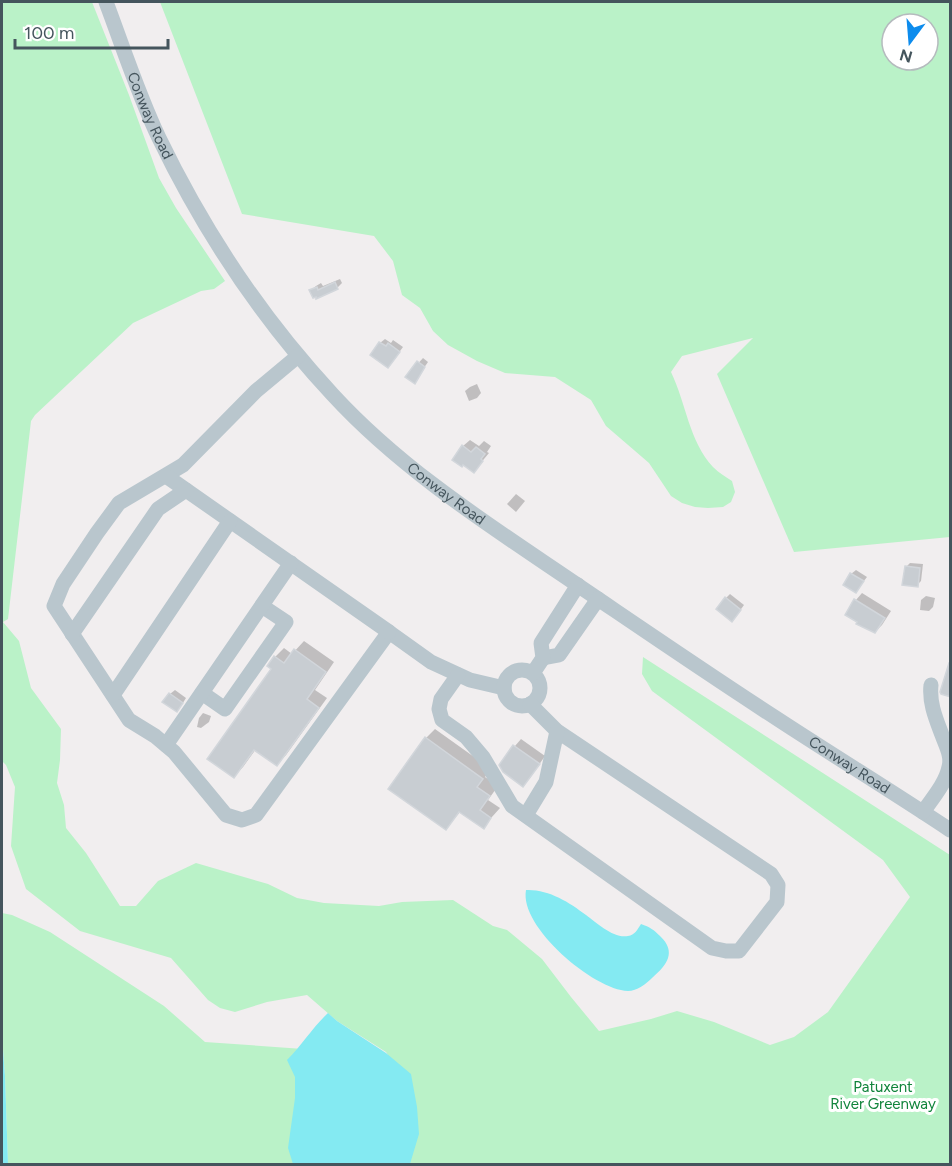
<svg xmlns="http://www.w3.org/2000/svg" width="952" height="1166" font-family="Figtree,sans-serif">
  <rect width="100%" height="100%" fill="#f1eeef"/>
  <g fill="#baf2c8" fill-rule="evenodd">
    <polygon points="2,2 92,2 129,95 159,178 176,208 225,281 214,289 201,291 133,323 35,415 31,421 8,619 3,622 19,641 31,688 61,729 60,760 57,783 64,805 66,828 86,853 120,906 136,906 158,881 196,863 268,884 297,898 324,903 379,906 402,902 453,900 493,926 507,930 542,959 571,997 599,1031 651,1019 677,1011 714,1022 770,1045 794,1037 828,1012 910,897 883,860 652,691 642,674 643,657 950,855 950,1164 8,1164 5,1076 2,1036 2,913 12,915 50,932 164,1006 205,1042 388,1055 386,1052 337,1021 307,995 267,1002 235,1012 220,1008 208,1000 171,958 80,931 26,889 11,846 15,787 6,765 2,761"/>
    <path d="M160 2H950V537L794 552 717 374 753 338 682 356 671 372C686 403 689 441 713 467 719 473 726 477 732 481L735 492 731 502 723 507 708 508 695 507 682 503 671 496 649 463 606 426 591 400 555 377 505 373 477 361 448 345 433 331 420 308 402 295 393 261 374 236 242 214ZM892 24H928V60H892Z"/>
  </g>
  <g fill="#84eaf2">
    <path d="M526 890C548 889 569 902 586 915 597 923 614 939 628 936 635 935 637 930 641 924 650 927 654 930 660 936 677 952 667 965 652 978 646 984 637 991 628 991 594 990 519 927 526 890Z"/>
    <path d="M328 1013 337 1021 386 1053 411 1074 417 1107 419 1134 410 1164H293L288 1148 295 1098V1077L287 1060C302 1045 313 1027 328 1013Z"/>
    <polygon points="2,1037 5,1076 8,1164 2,1164"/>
  </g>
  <g fill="#0003">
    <polygon points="340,279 342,283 337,288 317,297 311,290 316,286 321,283 323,286"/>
    <polygon points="385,339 391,343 393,340 403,347 392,362 380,343"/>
    <polygon points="423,358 428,362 414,382 407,376"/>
    <polygon points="477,384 481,393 477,398 469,401 465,391 470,387"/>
    <polygon points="470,440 479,446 484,441 491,446 487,452 489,453 474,471 463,446"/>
    <polygon points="516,494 525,501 516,512 507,504"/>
    <polygon points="910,563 923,564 921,581 917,585 906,567"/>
    <polygon points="856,570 867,577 856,591 851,574"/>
    <polygon points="862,593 891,611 882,625 875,632 856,600"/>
    <polygon points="730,594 744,605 736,616 726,598"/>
    <polygon points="926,596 935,598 933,607 929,611 920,610 921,600"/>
    <polygon points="304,641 334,662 315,690 327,698 286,755 277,764 256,749 243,767 234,776 274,668 275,657 284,648 292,654"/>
    <polygon points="175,690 186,698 181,706 170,694"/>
    <polygon points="203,713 211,716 209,722 201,728 197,727 199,718"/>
    <polygon points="435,729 491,769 485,777 498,786 488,800 500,808 483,827 461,811 446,828 426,738"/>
    <polygon points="521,739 545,756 530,778 523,785 501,765 515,746"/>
  </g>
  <g fill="#c8cdd2" stroke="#d2d6db" stroke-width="1.5">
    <polygon points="335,282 338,289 316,299 316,297 313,298 309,290 317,287 318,290"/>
    <polygon points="379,342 386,346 388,343 400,352 388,368 370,355"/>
    <polygon points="417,361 425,367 415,384 405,377"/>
    <polygon points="462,445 471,452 476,447 485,454 481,459 483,461 474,473 463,465 462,467 452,460"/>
    <polygon points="905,566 920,568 918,587 902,585"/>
    <polygon points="850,573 864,581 856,593 843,585"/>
    <polygon points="725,597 741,610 732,622 716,609"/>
    <polygon points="854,599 885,618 875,633 856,624 857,622 845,615"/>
    <polygon points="294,649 326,672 307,699 319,708 277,766 254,750 234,778 207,759 271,669 267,666 274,656 284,663"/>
    <polygon points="949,663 951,664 951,697 941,694 940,692"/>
    <polygon points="169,693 183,703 177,712 162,702"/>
    <polygon points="425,737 483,779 477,787 490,796 480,810 491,818 484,829 459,812 446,830 388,789"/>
    <polygon points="513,745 540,764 523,787 503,772 499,765"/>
  </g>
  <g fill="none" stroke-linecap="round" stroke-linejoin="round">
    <g stroke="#b9c6cd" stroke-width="15">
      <path id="s1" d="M106 2C123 47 138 94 159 138 204 231 262 319 333 395 402 470 489 525 573 582 641 628 708 674 776 718 834 756 893 792 950 830"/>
      <polyline points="298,356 256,391 183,465 119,503 97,533 63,584 54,606 129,720 155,736 174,752 226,815 242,820 256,815 389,632 431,662 470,680 504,688"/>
      <polyline points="166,476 389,632"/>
      <polyline points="72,634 158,509 186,490"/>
      <polyline points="543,658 559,655 598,599"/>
      <circle cx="522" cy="688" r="18"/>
      <polyline points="533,673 543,658 541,643 578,585"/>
      <polyline points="458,675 441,699 439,709 442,720 466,737 483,757 512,806 712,948 726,951 739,951 777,902 778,885 771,874 557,731 530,704"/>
      <polyline points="202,693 225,709 286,622 262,606"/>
      <polyline points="113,695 230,521"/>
      <polyline points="166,745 291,563"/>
      <path d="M923 812C932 799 946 783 949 767 952 756 946 746 942 735 936 719 929 703 931 685"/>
      <polyline points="526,815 546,782 557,731"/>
    </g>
  </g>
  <g text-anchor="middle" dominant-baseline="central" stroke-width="6" stroke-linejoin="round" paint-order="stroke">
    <g font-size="15" fill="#45555d" stroke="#fff">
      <text stroke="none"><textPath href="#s1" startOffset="122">Conway Road</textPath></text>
      <text stroke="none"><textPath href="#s1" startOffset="608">Conway Road</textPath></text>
      <text stroke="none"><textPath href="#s1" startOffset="1094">Conway Road</textPath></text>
    </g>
    <g font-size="15" fill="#10843b" stroke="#fff">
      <text x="883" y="1087">Patuxent<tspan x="883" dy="17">River Greenway</tspan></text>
    </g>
  </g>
  <rect width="952" height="1166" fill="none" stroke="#45555d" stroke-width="6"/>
  <g transform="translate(910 42) rotate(196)"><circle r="28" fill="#ffffff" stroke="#b5bbbe" stroke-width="1.5"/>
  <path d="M0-4.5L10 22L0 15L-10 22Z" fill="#0d8ced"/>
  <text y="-9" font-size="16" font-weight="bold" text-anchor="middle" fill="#45555d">N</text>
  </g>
  <path d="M15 39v9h153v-9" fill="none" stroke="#45555d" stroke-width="3"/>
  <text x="24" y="39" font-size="18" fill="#45555d" stroke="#ffffff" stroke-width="4.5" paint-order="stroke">100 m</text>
</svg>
